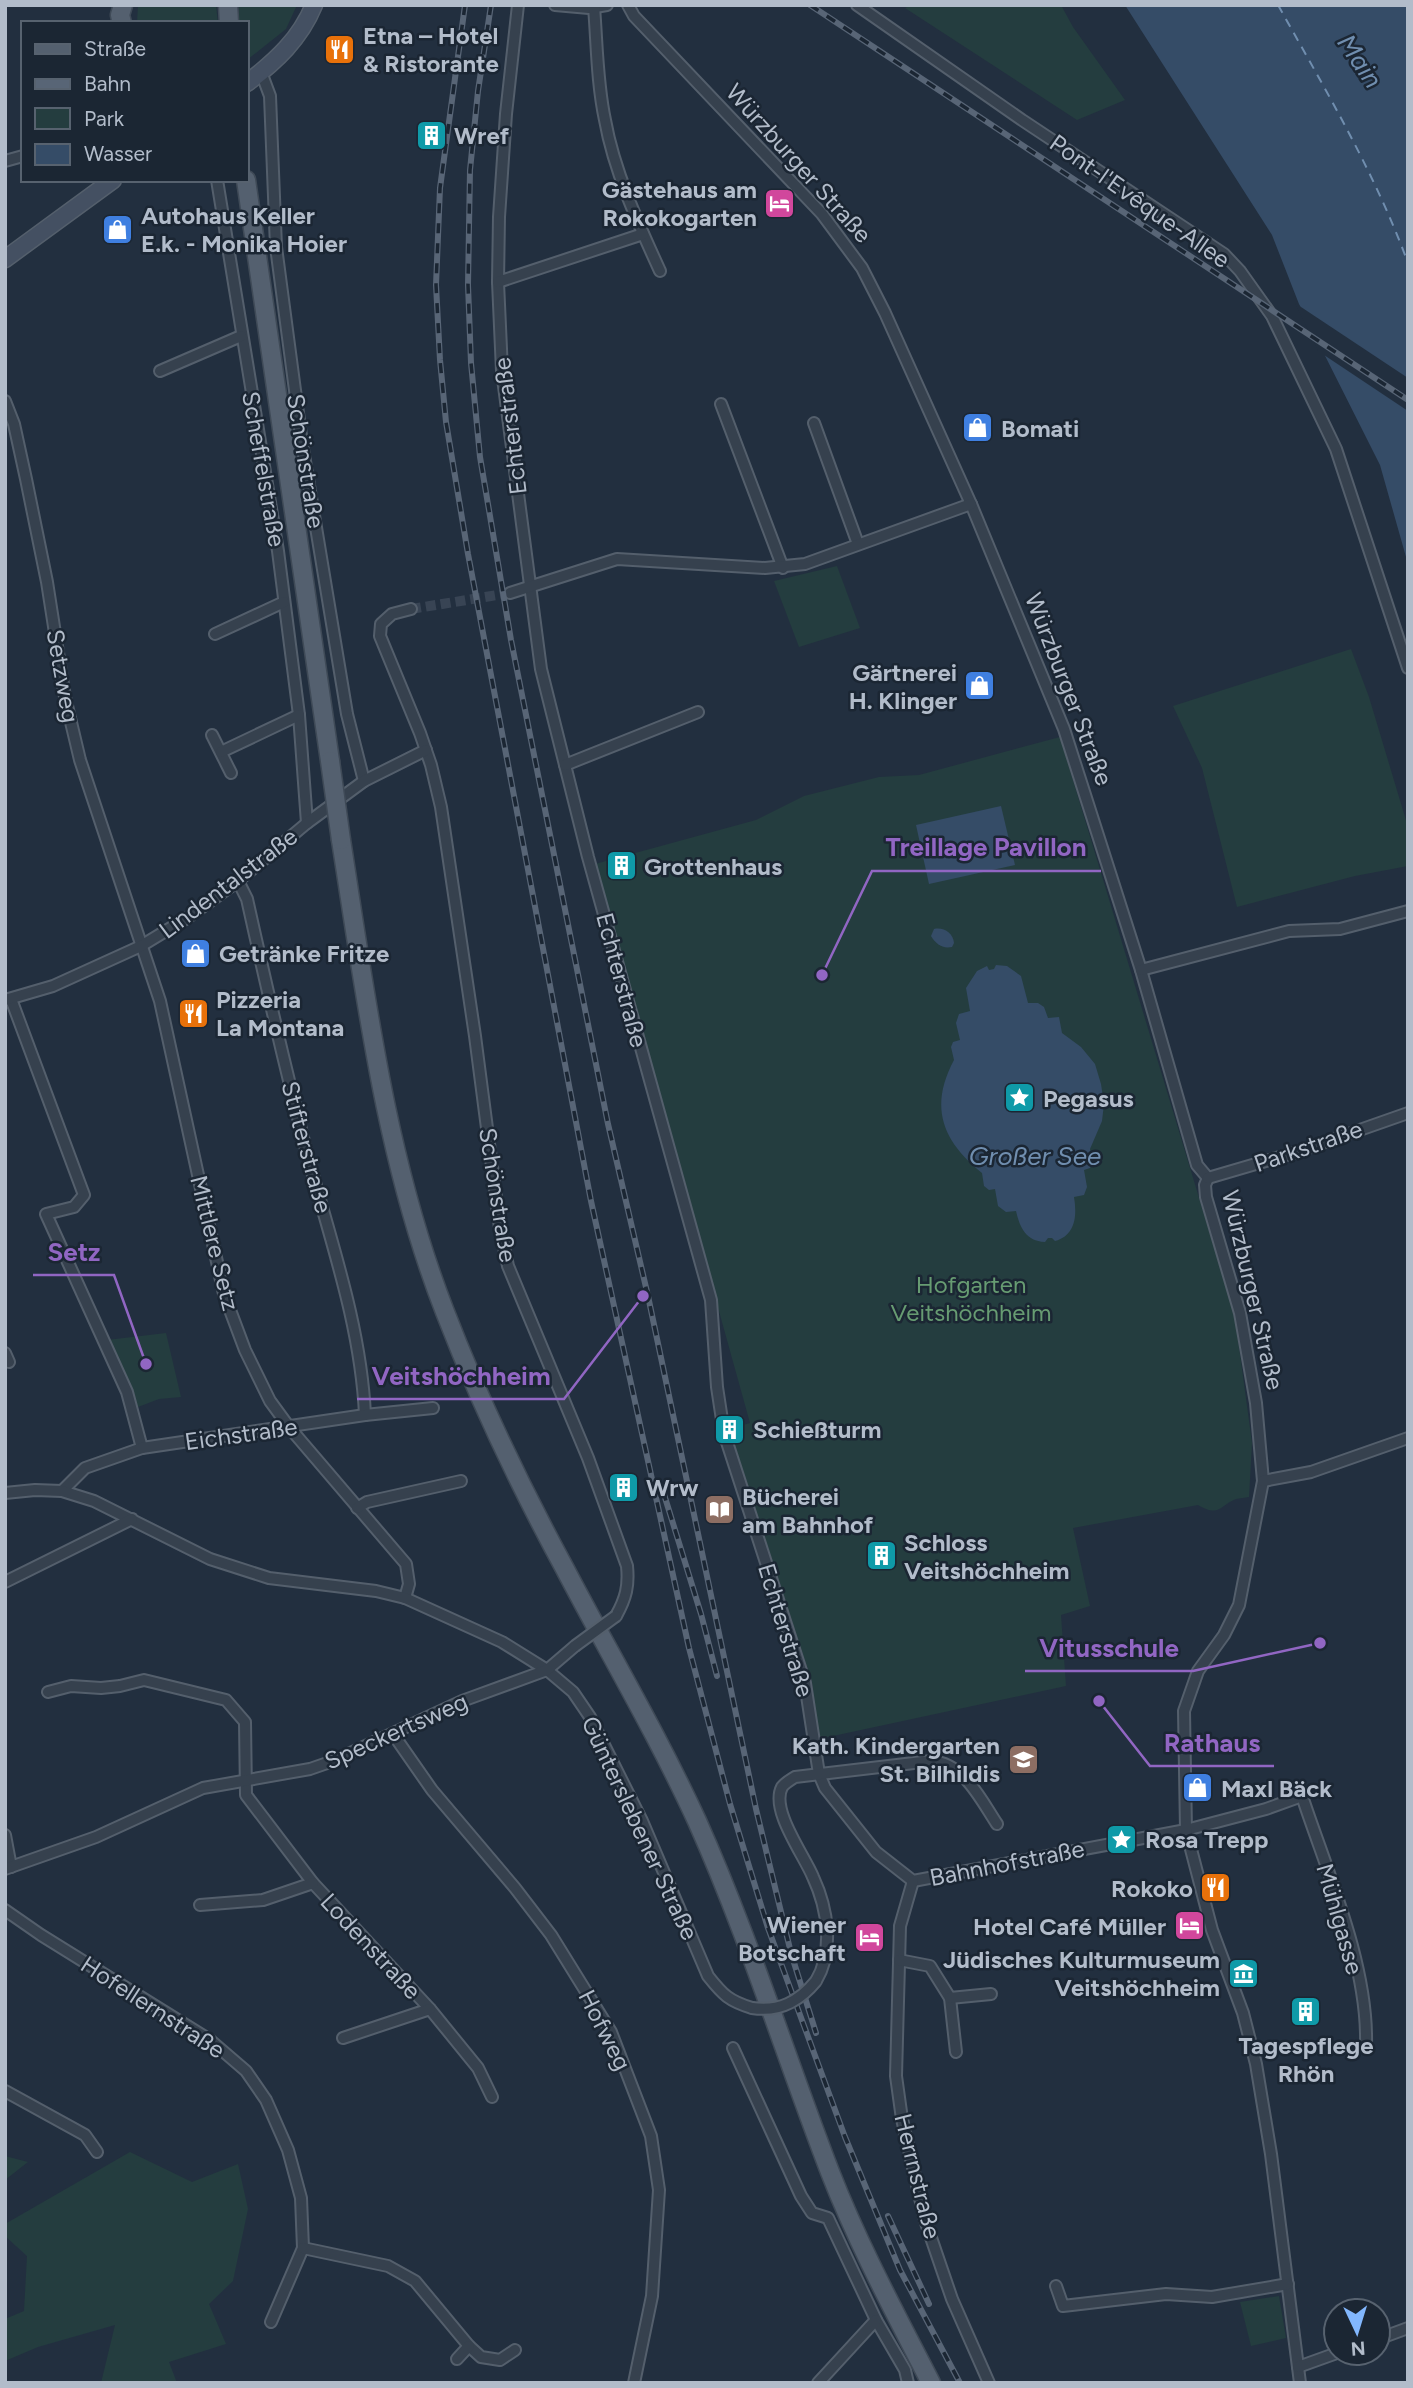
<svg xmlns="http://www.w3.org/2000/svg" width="1413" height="2388" font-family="Figtree,sans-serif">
  <rect width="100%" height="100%" fill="#222f3f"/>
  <g fill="#243d3f">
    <polygon points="138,5 216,5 218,23 137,23"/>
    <polygon points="239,5 297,5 286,29 247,60 247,23 239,23"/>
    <polygon points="912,5 1061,5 1073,27 1125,100 1077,120 905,8"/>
    <polygon points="837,566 860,628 799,647 774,581"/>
    <polygon points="1351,649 1369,697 1408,827 1408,866 1355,876 1237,907 1202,768 1173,706"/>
    <path d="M1060 737 1235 1317 1252 1443 1249 1497C1245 1498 1240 1498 1236 1499 1220 1505 1220 1518 1198 1505L1073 1528 1090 1606 1061 1615 1066 1686 819 1739 812 1682 731 1434 734 1432 735 1427 750 1423 595 864 756 820 804 796 879 777 919 775Z"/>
    <polygon points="166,1333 181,1397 159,1399 138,1407 107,1340"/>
    <polygon points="130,2152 192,2182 238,2164 248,2209 233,2281 209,2304 226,2344 169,2362 177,2383 101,2383 115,2325 38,2347 5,2361 5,2319 24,2311 27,2256 5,2236 5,2224"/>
    <polygon points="5,2156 28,2162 5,2180"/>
    <polygon points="1279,2296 1286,2338 1251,2346 1240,2302"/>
  </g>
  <g fill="#354c67">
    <polygon points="1125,5 1408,5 1408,564 1380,465 1299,304 1272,235"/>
    <polygon points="1001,806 1015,865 929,884 916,825"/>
    <path d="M934 929C944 927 953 933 954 943L952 947C942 949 936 944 931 936Z"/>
    <path d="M996 965 1007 966 1021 976 1028 1003H1038L1044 1007 1048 1018 1059 1017 1062 1033 1081 1047 1095 1064 1101 1084 1104 1104 1102 1121 1090 1149 1093 1162 1090 1168 1084 1170 1087 1187 1084 1195 1074 1197C1077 1215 1076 1235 1055 1241L1052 1238H1048L1045 1242C1026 1241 1020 1228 1016 1211L1006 1212 998 1206 995 1189 989 1190 984 1186 982 1173C942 1141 929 1107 954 1060L951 1047 953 1042 960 1040 956 1023 959 1014 970 1011 966 988 977 971 987 966 989 970 994 969Z"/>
  </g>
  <polygon fill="#222f3f" points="1295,303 1408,378 1408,411 1318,351"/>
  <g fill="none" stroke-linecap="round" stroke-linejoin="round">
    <path stroke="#708eaf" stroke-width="2" stroke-dasharray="9 7" stroke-linecap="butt" d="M1278 5C1325 89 1375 173 1408 263"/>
    <polyline stroke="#384454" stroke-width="10" stroke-dasharray="10 5" stroke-linecap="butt" points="411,609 510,593"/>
    <defs>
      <g id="street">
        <path d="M518 5 506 114 499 217 498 282 502 371 541 669 588 857 711 1300 717 1387 724 1433 805 1683 819 1774 825 1788 876 1852 913 1881 1186 1830 1266 1809 1302 1796C1327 1872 1368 1964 1366 2044"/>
        <polyline points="555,5 589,8 607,5"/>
        <polyline points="628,5 634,16 822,214 862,268 885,313 971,504 1064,729 1141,970 1197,1165 1208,1178"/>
        <polyline points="857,5 1022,120 1224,254 1240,271 1272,316 1336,449 1408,668"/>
        <path d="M594 7C597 44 597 83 605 120 614 171 638 223 660 271"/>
        <polyline points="261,72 270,96 276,247 302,443 347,714 364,781"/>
        <polyline points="5,161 23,156"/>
        <polyline points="217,180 278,551 299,715 307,823"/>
        <polyline points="498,282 643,234"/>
        <polyline points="160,371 241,336"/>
        <polyline points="5,401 14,424 26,479 47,582 65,697 80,760 160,1001 224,1294 245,1350 270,1401 289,1427 406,1564 409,1584 405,1598"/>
        <polyline points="721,404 783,568"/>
        <polyline points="814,423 858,544"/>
        <polyline points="510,593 617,559 765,568 805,564 971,504"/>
        <path d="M411 609 392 614 381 624 380 636 420 733 431 765 441 807 475 1036 500 1228 508 1266 588 1458 627 1566C629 1586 626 1598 616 1616"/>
        <polyline points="215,634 284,602"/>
        <polyline points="212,735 231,773"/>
        <polyline points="221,752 299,715"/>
        <polyline points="565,765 698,712"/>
        <path d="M238 881 247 899C266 985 286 1071 308 1157 331 1242 361 1327 365 1415"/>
        <polyline points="1141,970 1289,931 1340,929 1408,911"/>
        <polyline points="11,999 84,1195 74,1207 46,1214 127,1392 142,1448"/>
        <polyline points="5,1000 53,986 141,946 187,918 238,881 307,823 364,781 426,750"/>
        <polyline points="1208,1178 1205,1185 1206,1197 1240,1313 1256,1403 1263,1481 1239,1605 1224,1635 1198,1671 1184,1711 1186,1830 1212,1930 1243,2013 1256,2064 1271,2154 1300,2383"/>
        <polyline points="1208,1178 1297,1152 1408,1113"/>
        <polyline points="5,1353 9,1362"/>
        <polyline points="1263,1481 1311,1472 1408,1438"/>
        <polyline points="62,1491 85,1468 142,1448 365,1415 433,1408"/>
        <path d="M5 1493 35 1490 62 1491 94 1501 210 1559 269 1578 376 1591 405 1598 502 1642 547 1670 573 1692 590 1717 642 1821 708 1976C723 1995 729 2001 752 2008"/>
        <polyline points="357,1508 367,1502 461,1481"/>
        <polyline points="5,1582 132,1519"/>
        <polyline points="48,1692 71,1686 101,1688 120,1686 144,1680 226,1700 245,1722 246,1795 313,1883 430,2009 478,2068 492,2097"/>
        <polyline points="393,1734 432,1790 515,1888 551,1935 611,2032 651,2136 659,2190 652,2296 634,2383"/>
        <polyline points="5,1835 11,1867"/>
        <polyline points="5,1869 96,1837 203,1788 310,1769 333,1761 462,1701 547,1670 575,1646"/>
        <polyline points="913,1881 900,1926 896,2076 902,2119 925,2220 952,2299 989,2383"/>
        <polyline points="200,1905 263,1900 313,1883"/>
        <polyline points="5,1910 41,1935 210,2040 246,2071 266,2100 288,2150 301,2198 303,2248 271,2322"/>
        <polyline points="899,1960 930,1966 950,1998 956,2052"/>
        <path d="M816 1981C834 1951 828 1909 813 1877 804 1855 770 1810 782 1787 785 1783 790 1780 795 1777L931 1761C964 1763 981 1800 997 1824"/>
        <polyline points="950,1998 991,1994"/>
        <polyline points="343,2038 430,2009"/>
        <polyline points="733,2048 801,2196 812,2213 828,2218 876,2320 905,2370 908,2383"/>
        <polyline points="5,2091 85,2135 97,2152"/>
        <polyline points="303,2248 388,2266 415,2281 469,2346 481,2357 500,2360 515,2350"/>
        <polyline points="1056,2286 1063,2306 1166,2294 1212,2297 1288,2284"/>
        <polyline points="1378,2339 1408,2328"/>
        <polyline points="457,2359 469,2346"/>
        <polyline points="1298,2367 1337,2353"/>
        <polyline points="818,2383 876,2320"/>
      </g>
      <g id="secondary">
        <path d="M247 83C276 61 300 39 314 5"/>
        <polyline points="5,259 113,180"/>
      </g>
      <g id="primary">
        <polyline points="228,5 229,23"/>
        <polyline points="122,23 120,15 123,5"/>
        <polyline points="246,180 330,761"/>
        <path d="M341 840C366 999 386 1161 445 1312 479 1400 520 1486 565 1569 609 1653 657 1734 697 1821 748 1935 785 2055 830 2172 858 2244 895 2313 931 2383"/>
      </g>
    </defs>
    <use href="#street" stroke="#545f6c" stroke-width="14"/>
    <use href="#secondary" stroke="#545f6c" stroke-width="19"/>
    <use href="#primary" stroke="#3f4a57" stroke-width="21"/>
    <use href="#street" stroke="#36414e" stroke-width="10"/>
    <use href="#secondary" stroke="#445062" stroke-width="16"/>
    <use href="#primary" stroke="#54606f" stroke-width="18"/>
    <defs>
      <g id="rail">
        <polyline points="465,5 440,188 436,285 440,360 446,422 468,554 591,1201 689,1648 730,1804 768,1928 845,2137 900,2270 960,2383"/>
        <polyline points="491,5 478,91 470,170 468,285 471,363 480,457 511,640 608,1124 648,1296 756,1809 791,1953 816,2033"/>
        <polyline points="810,5 1408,400"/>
        <polyline points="663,1491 701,1614 717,1676"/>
        <polyline points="888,2216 929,2304"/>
      </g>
    </defs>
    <use href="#rail" stroke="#586576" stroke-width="6"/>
    <use href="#rail" stroke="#1b2633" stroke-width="3.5" stroke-dasharray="10" stroke-linecap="butt"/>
    <defs>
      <g id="street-bridge">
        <polyline points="575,1646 616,1616"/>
        <path d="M752 2008C779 2012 799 2002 816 1981"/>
      </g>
      <polyline id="primary-bridge" points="330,761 341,840"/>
    </defs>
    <use href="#street-bridge" stroke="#545f6c" stroke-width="14" stroke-linecap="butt"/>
    <use href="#primary-bridge" stroke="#3f4a57" stroke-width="21" stroke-linecap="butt"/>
    <use href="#street-bridge" stroke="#36414e" stroke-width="10"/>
    <use href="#primary-bridge" stroke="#54606f" stroke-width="18"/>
  </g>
  <defs>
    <symbol id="restaurant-square" viewBox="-11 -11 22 22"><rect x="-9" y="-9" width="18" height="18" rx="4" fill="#e8710a" stroke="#1b2633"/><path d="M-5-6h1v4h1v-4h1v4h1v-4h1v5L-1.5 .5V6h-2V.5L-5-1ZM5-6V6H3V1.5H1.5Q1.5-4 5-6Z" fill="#fff"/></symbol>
    <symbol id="building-square" viewBox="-11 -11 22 22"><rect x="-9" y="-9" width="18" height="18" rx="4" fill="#0f9aa8" stroke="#1b2633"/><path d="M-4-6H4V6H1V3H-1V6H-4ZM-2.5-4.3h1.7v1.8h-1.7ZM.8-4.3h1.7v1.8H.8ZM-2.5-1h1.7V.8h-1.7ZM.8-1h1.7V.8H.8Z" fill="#fff"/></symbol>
    <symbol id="hotel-square" viewBox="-11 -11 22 22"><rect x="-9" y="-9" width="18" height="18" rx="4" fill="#d1479c" stroke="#1b2633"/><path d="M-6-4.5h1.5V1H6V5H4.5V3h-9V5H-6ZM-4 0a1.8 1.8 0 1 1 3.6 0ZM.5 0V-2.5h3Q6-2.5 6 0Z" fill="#fff"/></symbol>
    <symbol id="shop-square" viewBox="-11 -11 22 22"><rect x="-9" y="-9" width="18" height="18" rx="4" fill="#3f7fe0" stroke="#1b2633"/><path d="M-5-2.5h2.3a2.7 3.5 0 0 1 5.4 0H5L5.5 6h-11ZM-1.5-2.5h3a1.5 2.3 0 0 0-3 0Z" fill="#fff"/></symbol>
    <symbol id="sight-square" viewBox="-11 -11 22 22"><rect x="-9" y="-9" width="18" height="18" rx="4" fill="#0f9aa8" stroke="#1b2633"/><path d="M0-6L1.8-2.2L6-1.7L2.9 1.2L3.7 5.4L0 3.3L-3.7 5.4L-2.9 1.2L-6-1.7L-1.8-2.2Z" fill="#fff"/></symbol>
    <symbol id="library-square" viewBox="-11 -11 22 22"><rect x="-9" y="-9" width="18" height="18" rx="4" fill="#8d6e63" stroke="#1b2633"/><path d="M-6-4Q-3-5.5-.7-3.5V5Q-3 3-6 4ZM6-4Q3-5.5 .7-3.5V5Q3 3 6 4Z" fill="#fff"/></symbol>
    <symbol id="school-square" viewBox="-11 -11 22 22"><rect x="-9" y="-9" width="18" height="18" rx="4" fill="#8d6e63" stroke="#1b2633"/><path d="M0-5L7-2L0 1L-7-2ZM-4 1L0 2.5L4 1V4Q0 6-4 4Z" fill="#fff"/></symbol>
    <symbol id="museum-square" viewBox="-11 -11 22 22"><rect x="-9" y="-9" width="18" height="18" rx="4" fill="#0f9aa8" stroke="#1b2633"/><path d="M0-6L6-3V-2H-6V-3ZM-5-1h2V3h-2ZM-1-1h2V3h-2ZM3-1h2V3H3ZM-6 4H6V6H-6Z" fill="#fff"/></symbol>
  </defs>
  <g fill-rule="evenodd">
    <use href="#restaurant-square" x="322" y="32" width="35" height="35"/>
    <use href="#building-square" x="414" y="118" width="35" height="35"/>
    <use href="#hotel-square" x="762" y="186" width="35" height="35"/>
    <use href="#shop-square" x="100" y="212" width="35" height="35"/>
    <use href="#shop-square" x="960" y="410" width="35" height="35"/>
    <use href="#shop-square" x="962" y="668" width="35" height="35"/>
    <use href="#building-square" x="604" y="848" width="35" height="35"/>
    <use href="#shop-square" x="178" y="936" width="35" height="35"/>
    <use href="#restaurant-square" x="176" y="996" width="35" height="35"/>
    <use href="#sight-square" x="1002" y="1080" width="35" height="35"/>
    <use href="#building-square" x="712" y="1412" width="35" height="35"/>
    <use href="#building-square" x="606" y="1470" width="35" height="35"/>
    <use href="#library-square" x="702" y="1492" width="35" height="35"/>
    <use href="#building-square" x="864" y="1538" width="35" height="35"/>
    <use href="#school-square" x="1006" y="1742" width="35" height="35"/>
    <use href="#shop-square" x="1180" y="1770" width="35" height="35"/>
    <use href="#sight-square" x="1104" y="1822" width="35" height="35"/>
    <use href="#restaurant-square" x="1198" y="1870" width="35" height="35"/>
    <use href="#hotel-square" x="1172" y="1908" width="35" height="35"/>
    <use href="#hotel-square" x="852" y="1920" width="35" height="35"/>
    <use href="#museum-square" x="1226" y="1956" width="35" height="35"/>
    <use href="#building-square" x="1288" y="1994" width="35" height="35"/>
  </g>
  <g text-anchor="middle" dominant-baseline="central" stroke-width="5" stroke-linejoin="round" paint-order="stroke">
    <g font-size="24" font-weight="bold" fill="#b2bcca" stroke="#1b2633" text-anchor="start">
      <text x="363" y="35">Etna – Hotel<tspan x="363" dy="28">&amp; Ristorante</tspan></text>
      <text x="454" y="135">Wref</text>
      <text x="757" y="189" text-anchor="end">Gästehaus am<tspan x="757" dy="28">Rokokogarten</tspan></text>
      <text x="141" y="215">Autohaus Keller<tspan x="141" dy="28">E.k. - Monika Hoier</tspan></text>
      <text x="1001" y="428">Bomati</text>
      <text x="957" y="672" text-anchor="end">Gärtnerei<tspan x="957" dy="28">H. Klinger</tspan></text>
      <text x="644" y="866">Grottenhaus</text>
      <text x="219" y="953">Getränke Fritze</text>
      <text x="216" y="999">Pizzeria<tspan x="216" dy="28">La Montana</tspan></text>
      <text x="1043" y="1098">Pegasus</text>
      <text x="753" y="1429">Schießturm</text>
      <text x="646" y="1487">Wrw</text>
      <text x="742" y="1496">Bücherei<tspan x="742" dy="28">am Bahnhof</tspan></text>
      <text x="904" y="1542">Schloss<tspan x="904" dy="28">Veitshöchheim</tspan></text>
      <text x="1000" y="1745" text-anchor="end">Kath. Kindergarten<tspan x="1000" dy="28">St. Bilhildis</tspan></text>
      <text x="1221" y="1788">Maxl Bäck</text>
      <text x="1145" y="1839">Rosa Trepp</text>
      <text x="1193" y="1888" text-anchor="end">Rokoko</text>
      <text x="846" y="1924" text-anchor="end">Wiener<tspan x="846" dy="28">Botschaft</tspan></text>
      <text x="1166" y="1926" text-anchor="end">Hotel Café Müller</text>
      <text x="1220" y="1959" text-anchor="end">Jüdisches Kulturmuseum<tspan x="1220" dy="28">Veitshöchheim</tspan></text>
      <text x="1306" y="2045" text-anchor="middle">Tagespflege<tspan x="1306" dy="28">Rhön</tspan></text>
    </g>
    <g font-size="24" fill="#b2bcca" stroke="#1b2633">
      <text transform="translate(799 163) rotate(48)">Würzburger Straße</text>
      <text transform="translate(1140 201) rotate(35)">Pont-l'Evêque-Allee</text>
      <text transform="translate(510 426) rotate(-97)">Echterstraße</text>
      <text transform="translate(306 461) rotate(81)">Schönstraße</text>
      <text transform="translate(264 469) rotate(80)">Scheffelstraße</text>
      <text transform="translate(63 676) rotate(80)">Setzweg</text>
      <text transform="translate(1069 689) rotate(69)">Würzburger Straße</text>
      <text transform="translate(228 883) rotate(-37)">Lindentalstraße</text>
      <text transform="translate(622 980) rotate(75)">Echterstraße</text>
      <text transform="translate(1308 1146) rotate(-19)">Parkstraße</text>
      <text transform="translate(307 1147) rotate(75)">Stifterstraße</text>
      <text transform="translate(498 1195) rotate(81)">Schönstraße</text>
      <text transform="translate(215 1243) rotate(76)">Mittlere Setz</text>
      <text transform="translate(1253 1290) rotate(77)">Würzburger Straße</text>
      <text transform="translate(241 1434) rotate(-8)">Eichstraße</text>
      <text transform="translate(786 1630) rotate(73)">Echterstraße</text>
      <text transform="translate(396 1731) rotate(-24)">Speckertsweg</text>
      <text transform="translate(640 1828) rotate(65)">Günterslebener Straße</text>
      <text transform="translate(1007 1863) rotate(-11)">Bahnhofstraße</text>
      <text transform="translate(1340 1919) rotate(74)">Mühlgasse</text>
      <text transform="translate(371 1946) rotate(47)">Lodenstraße</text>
      <text transform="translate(153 2007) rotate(33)">Hofellernstraße</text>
      <text transform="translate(605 2030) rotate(63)">Hofweg</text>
      <text transform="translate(918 2176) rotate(76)">Herrnstraße</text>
    </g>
    <g font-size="24" fill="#679c72" stroke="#1b2633">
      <text x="971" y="1284">Hofgarten<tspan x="971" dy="28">Veitshöchheim</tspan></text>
    </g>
    <g font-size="26" font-style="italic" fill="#708eaf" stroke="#1b2633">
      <text transform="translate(1360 61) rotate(56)">Main</text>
      <text x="1035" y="1156">Großer See</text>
    </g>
  </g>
  <path fill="none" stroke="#9166c3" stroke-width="2.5" d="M822 975L872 871H1101M146 1364L114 1275H33M643 1296L564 1399H357M1320 1643L1193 1671H1025M1099 1701L1150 1766H1274"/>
  <g fill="#9166c3" stroke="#1b2633" stroke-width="2.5">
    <circle cx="822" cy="975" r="7"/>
    <circle cx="146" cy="1364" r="7"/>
    <circle cx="643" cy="1296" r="7"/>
    <circle cx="1320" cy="1643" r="7"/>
    <circle cx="1099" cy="1701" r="7"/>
  </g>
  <g font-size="26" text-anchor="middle" font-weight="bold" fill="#9166c3" stroke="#1b2633" stroke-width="5" stroke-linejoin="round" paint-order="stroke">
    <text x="986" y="856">Treillage Pavillon</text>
    <text x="74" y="1261">Setz</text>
    <text x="461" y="1385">Veitshöchheim</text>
    <text x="1109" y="1657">Vitusschule</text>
    <text x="1212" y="1752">Rathaus</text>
  </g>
  <rect width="1413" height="2388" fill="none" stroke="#b2bcca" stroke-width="14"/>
  <rect x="21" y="21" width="228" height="161" fill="#1b2633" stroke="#57626f" stroke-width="2"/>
  <rect x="35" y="44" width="35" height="10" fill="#54606f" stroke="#57626f" stroke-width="2"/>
  <text x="84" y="56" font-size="21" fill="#b2bcca">Straße</text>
  <rect x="35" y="79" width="35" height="10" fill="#586576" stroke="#57626f" stroke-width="2"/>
  <text x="84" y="91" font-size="21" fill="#b2bcca">Bahn</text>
  <rect x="35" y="108" width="35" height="21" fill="#243d3f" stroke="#57626f" stroke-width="2"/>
  <text x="84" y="126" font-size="21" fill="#b2bcca">Park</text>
  <rect x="35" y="144" width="35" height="21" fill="#354c67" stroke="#57626f" stroke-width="2"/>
  <text x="84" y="161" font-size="21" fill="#b2bcca">Wasser</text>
  <g transform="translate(1357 2332) rotate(176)"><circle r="33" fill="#1b2633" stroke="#57626f" stroke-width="2"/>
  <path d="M0-5L12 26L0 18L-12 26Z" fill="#82b7fe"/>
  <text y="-10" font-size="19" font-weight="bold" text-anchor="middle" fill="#b2bcca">N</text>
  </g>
</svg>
